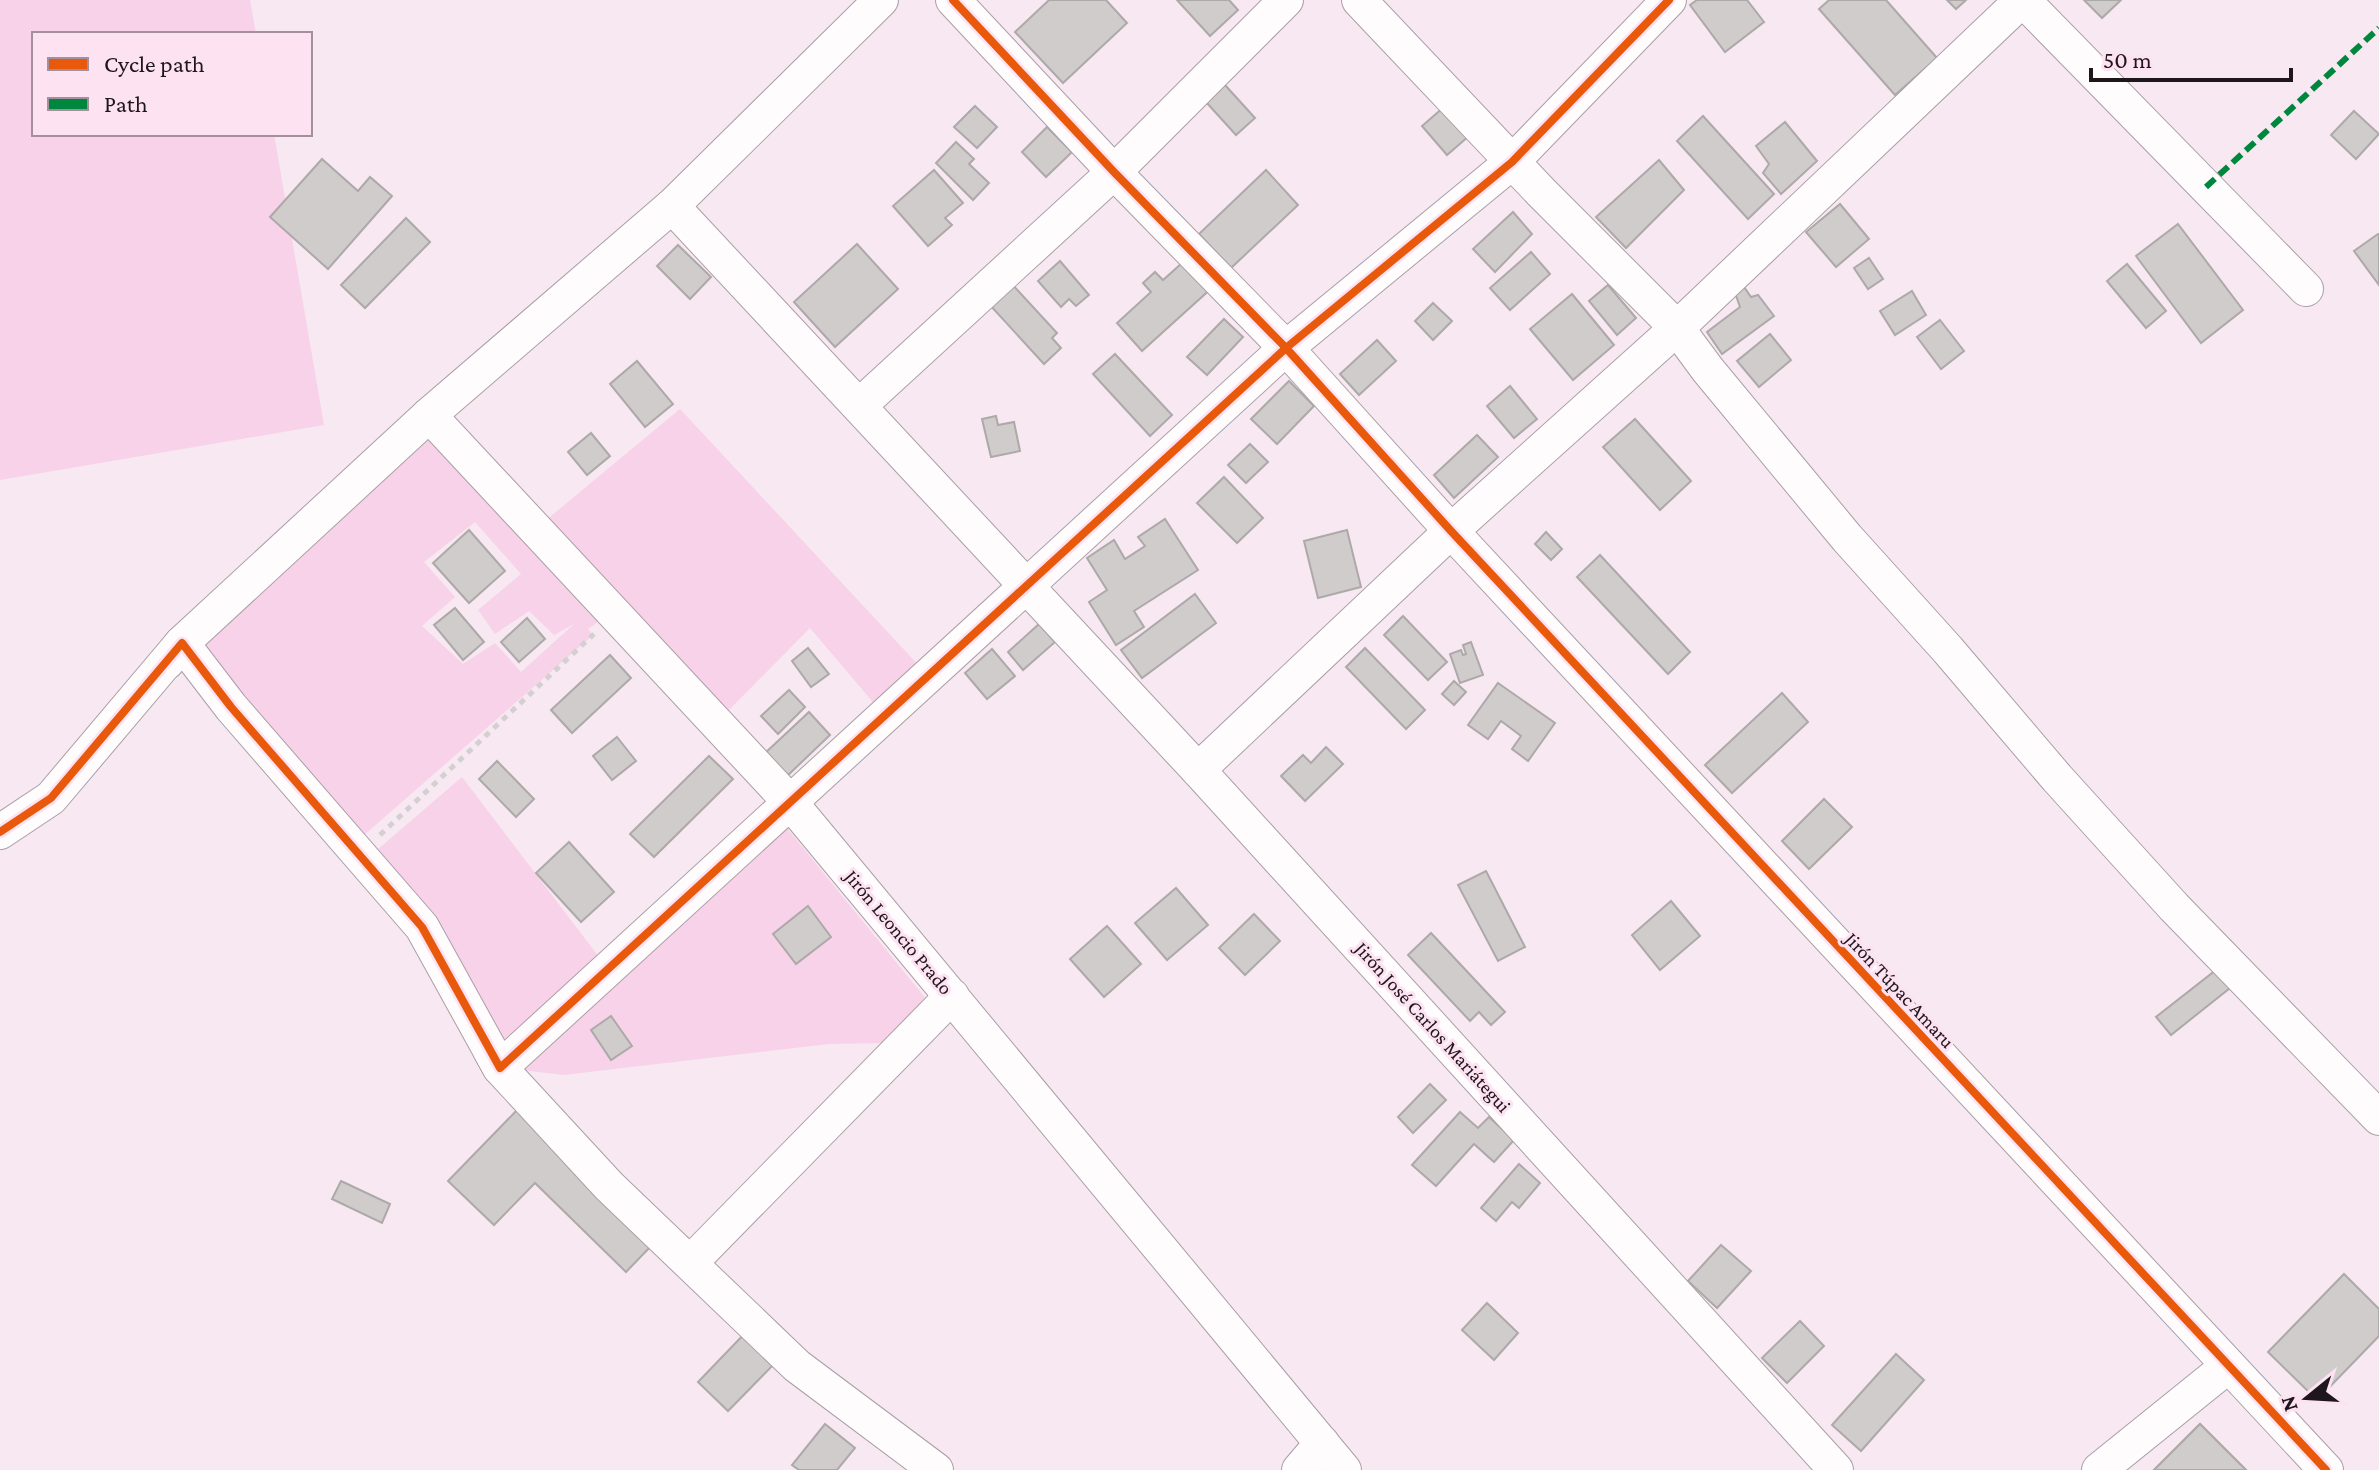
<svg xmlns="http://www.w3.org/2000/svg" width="2379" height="1470" font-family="'Crimson Pro',serif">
  <rect width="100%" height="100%" fill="#f7e8f1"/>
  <g fill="#f7d2e9" fill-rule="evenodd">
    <polygon points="0,0 250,0 256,34 34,34 34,134 274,134 324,425 0,480"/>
    <polygon points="680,409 922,669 878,708 810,628 726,713 545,521"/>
    <path d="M429 440 602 619 588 629 593 635 363 836 197 646ZM475 522 521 574 478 610 495 634 529 611 554 635 574 624 521 672 495 643 463 664 422 626 455 597 424 562Z"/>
    <polygon points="462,777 602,961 501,1054 370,856"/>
    <polygon points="786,827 931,1005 888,1043 829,1044 563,1075 513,1069"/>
  </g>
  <g fill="#d1cccc" stroke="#aea9a9" stroke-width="2">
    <polygon points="1049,0 1106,0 1127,23 1063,83 1015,32"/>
    <polygon points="1177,0 1229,0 1238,10 1210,36"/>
    <polygon points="1697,0 1747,0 1764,22 1725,52 1690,5"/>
    <polygon points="1829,0 1886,0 1937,58 1895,95 1819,9"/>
    <polygon points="1947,0 1966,0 1956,9"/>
    <polygon points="2084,0 2121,0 2102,18"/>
    <polygon points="1225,85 1255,118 1236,135 1206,102"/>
    <polygon points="975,106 997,127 977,148 954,127"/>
    <polygon points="1444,107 1469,136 1447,155 1422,126"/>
    <polygon points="2354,111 2379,134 2356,159 2331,135"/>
    <polygon points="1703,116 1774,194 1748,219 1677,141"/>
    <polygon points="1785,122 1817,161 1781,194 1763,173 1769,164 1756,146"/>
    <polygon points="1047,127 1072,152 1046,177 1022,152"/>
    <polygon points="956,142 974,159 969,164 989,183 973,200 936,163"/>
    <polygon points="322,159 358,191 370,177 392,196 328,269 270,217"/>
    <polygon points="1659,160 1684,190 1626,248 1596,217"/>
    <polygon points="934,170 963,203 945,218 952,225 928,246 893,206"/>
    <polygon points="1266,170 1298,205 1231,268 1199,234"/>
    <polygon points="1840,204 1869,239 1836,267 1806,232"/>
    <polygon points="1513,212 1532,234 1495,272 1473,249"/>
    <polygon points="406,218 430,242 365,308 341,285"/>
    <polygon points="2178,224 2243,310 2201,343 2136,256"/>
    <polygon points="2378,234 2379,235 2379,285 2354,251"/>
    <polygon points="857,244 898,289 835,347 794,302"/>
    <polygon points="678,245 711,277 690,299 657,266"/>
    <polygon points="1531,252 1550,274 1510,310 1490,288"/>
    <polygon points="1869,258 1883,279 1868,289 1854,268"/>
    <polygon points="1060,261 1089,295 1076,306 1069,299 1061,307 1038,281"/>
    <polygon points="1182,263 1215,285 1142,351 1117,323 1151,292 1143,283 1155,272 1163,280"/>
    <polygon points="2127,264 2166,311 2146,328 2107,281"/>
    <polygon points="1011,283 1057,333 1052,338 1061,348 1044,364 989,304"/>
    <polygon points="1742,284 1751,297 1758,295 1774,316 1722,354 1707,332 1740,307 1733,287"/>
    <polygon points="1608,285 1636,318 1617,335 1589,301"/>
    <polygon points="1912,291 1926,315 1895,335 1880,311"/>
    <polygon points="1572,294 1614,345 1573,380 1530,329"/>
    <polygon points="1433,303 1452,321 1433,340 1415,321"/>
    <polygon points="1224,319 1243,337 1207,375 1187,357"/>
    <polygon points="1940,320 1964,351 1941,369 1917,337"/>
    <polygon points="1770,334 1791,360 1759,387 1737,361"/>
    <polygon points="1377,340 1396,361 1359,395 1340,374"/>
    <polygon points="1115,354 1172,415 1150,436 1093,374"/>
    <polygon points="637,361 673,404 645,427 610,384"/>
    <polygon points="1289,381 1314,406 1277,444 1251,419"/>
    <polygon points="1510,386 1537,419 1514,438 1487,406"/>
    <polygon points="996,416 998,425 1014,422 1020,451 991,457 982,419"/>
    <polygon points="1635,419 1691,481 1660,510 1603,447"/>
    <polygon points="591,433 610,456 587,475 568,452"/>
    <polygon points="1477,435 1498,457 1454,498 1434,475"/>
    <polygon points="1250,444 1268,462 1246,483 1228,465"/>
    <polygon points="1224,477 1263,518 1237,543 1197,503"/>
    <polygon points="1165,519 1198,570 1134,611 1144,627 1116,645 1089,602 1107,590 1087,558 1114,540 1125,559 1145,546 1138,537"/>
    <polygon points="469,530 505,571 469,603 433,563"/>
    <polygon points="1347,530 1361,587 1318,598 1304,541"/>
    <polygon points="1546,532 1562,549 1551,560 1535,544"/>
    <polygon points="1600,555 1690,652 1668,674 1577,577"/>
    <polygon points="1195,594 1216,623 1142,678 1121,650"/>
    <polygon points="455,608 484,642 463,660 434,625"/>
    <polygon points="1403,616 1447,662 1428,680 1384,635"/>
    <polygon points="527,618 545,639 519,662 501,642"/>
    <polygon points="1039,624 1055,642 1023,670 1008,652"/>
    <polygon points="1471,642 1483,675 1460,683 1450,654 1461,650 1463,655 1466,654 1463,645"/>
    <polygon points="808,648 829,674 811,687 792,661"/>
    <polygon points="1365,648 1425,710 1406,729 1346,667"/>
    <polygon points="992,649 1015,676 987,699 965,673"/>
    <polygon points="610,655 631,678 572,733 551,710"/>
    <polygon points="1454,681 1466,692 1454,705 1442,694"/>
    <polygon points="1498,683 1555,723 1528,761 1512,749 1521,736 1501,721 1488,739 1468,725"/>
    <polygon points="789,690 805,707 778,734 761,716"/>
    <polygon points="1782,693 1808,722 1732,793 1705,765"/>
    <polygon points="809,712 830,735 785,778 763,755"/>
    <polygon points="617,737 636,761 612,780 593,756"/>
    <polygon points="1326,747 1343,764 1305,801 1281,776 1303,755 1311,763"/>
    <polygon points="709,756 733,779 654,857 630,834"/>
    <polygon points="497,761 534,799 516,817 479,779"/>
    <polygon points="1824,799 1852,827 1809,869 1782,841"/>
    <polygon points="569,842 614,892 581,922 536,873"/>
    <polygon points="1486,871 1525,947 1498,961 1458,885"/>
    <polygon points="1176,888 1208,925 1167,960 1135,923"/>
    <polygon points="1671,901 1700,936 1660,970 1632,935"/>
    <polygon points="808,906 831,937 796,964 773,934"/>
    <polygon points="1254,914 1280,941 1245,975 1219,948"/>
    <polygon points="1107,926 1141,964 1104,997 1070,959"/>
    <polygon points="1431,933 1505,1012 1491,1025 1479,1012 1470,1021 1408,955"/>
    <polygon points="2216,970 2230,988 2171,1035 2156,1017"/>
    <polygon points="611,1016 632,1046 611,1060 591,1030"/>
    <polygon points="1430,1084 1446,1100 1413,1133 1398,1117"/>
    <polygon points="520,1107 657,1240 626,1272 535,1183 494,1225 448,1181"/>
    <polygon points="1460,1112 1478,1128 1489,1117 1514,1140 1494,1162 1474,1144 1436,1186 1412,1165"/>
    <polygon points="1519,1164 1540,1183 1519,1208 1512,1202 1496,1221 1481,1208"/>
    <polygon points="341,1181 390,1204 382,1223 332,1199"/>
    <polygon points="1721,1245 1751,1271 1717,1308 1688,1281"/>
    <polygon points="2344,1274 2379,1309 2379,1336 2317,1400 2268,1352"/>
    <polygon points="1487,1303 1518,1333 1494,1360 1462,1330"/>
    <polygon points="1800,1321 1824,1346 1787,1383 1762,1358"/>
    <polygon points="749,1329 779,1359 728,1411 698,1382"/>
    <polygon points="1896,1354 1924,1380 1861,1451 1832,1425"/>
    <polygon points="825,1424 855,1448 837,1470 799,1470 792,1465"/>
    <polygon points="2200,1424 2246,1470 2154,1470"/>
    <polygon points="2200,1424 2246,1470 2154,1470"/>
  </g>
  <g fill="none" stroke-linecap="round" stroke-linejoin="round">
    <defs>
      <g id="minor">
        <polyline points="953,0 1114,172 1286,348 1451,531 2326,1470"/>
        <polyline points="1359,0 1541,192 1677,328 1708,370 1847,538 1948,650 2057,778 2174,907 2379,1118"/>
        <polyline points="2023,0 2306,289"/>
        <polyline points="672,206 1198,770 1836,1470"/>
        <polyline points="859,406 1114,172 1286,0"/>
        <polyline points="429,415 790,802 1344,1470"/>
        <polyline points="167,662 182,643 429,415 672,206 881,0"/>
        <polyline points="1198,770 1451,531 1677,328 2022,0"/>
        <polyline points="0,832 51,798 182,643 231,707 422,927 500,1068 1286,348 1512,162 1669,0"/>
        <polyline points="490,1050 500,1068 609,1186 797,1366 936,1470"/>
        <polyline points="690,1263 952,996"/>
        <polyline points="1299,1470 1322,1443"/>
        <polyline points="2099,1470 2228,1366"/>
      </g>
    </defs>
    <use href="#minor" stroke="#aa9fa6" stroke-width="36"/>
    <polyline stroke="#d4d0d2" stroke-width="5" stroke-dasharray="6 6" stroke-linecap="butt" points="380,835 594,634"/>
    <use href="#minor" stroke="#fefcfd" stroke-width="34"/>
    <polyline stroke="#00873e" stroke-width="6" stroke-dasharray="12 6" stroke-linecap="butt" points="2206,187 2379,28"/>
    <defs>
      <g id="cycleway">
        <polyline points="953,0 1114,172 1286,348 1451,531 2326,1470"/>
        <polyline points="0,832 51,798 182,643 231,707 422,927 500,1068 1286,348 1512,162 1669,0"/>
      </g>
    </defs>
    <use href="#cycleway" stroke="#fde2f2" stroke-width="13"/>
    <use href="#cycleway" stroke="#e8590c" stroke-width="8"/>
  </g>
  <g text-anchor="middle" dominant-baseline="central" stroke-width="6" stroke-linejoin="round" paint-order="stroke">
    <g font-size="20" fill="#1f161c" stroke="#fde2f2">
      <text transform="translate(899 932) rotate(50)">Jirón Leoncio Prado</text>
      <text transform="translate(1900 990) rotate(47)">Jirón Túpac Amaru</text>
      <text transform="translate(1433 1027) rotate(48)">Jirón José Carlos Mariátegui</text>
    </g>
  </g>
  <rect x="32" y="32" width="280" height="104" fill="#fde2f2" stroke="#a4909c" stroke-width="2"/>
  <rect x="48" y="58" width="40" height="12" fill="#e8590c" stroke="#a4909c" stroke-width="2"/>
  <text x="104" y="72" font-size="24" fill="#1f161c">Cycle path</text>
  <rect x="48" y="98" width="40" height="12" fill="#00873e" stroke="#a4909c" stroke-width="2"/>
  <text x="104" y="112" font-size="24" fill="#1f161c">Path</text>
  <g transform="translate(2307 1398) rotate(252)" stroke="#fde2f2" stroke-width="6" paint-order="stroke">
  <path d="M0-6L14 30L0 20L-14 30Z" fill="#1f161c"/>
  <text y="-12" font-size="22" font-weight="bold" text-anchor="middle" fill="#1f161c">N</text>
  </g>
  <path d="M2091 68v12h200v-12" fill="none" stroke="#1f161c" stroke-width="4"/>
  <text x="2103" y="68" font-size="24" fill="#1f161c" stroke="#fde2f2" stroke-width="6" paint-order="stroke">50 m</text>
</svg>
